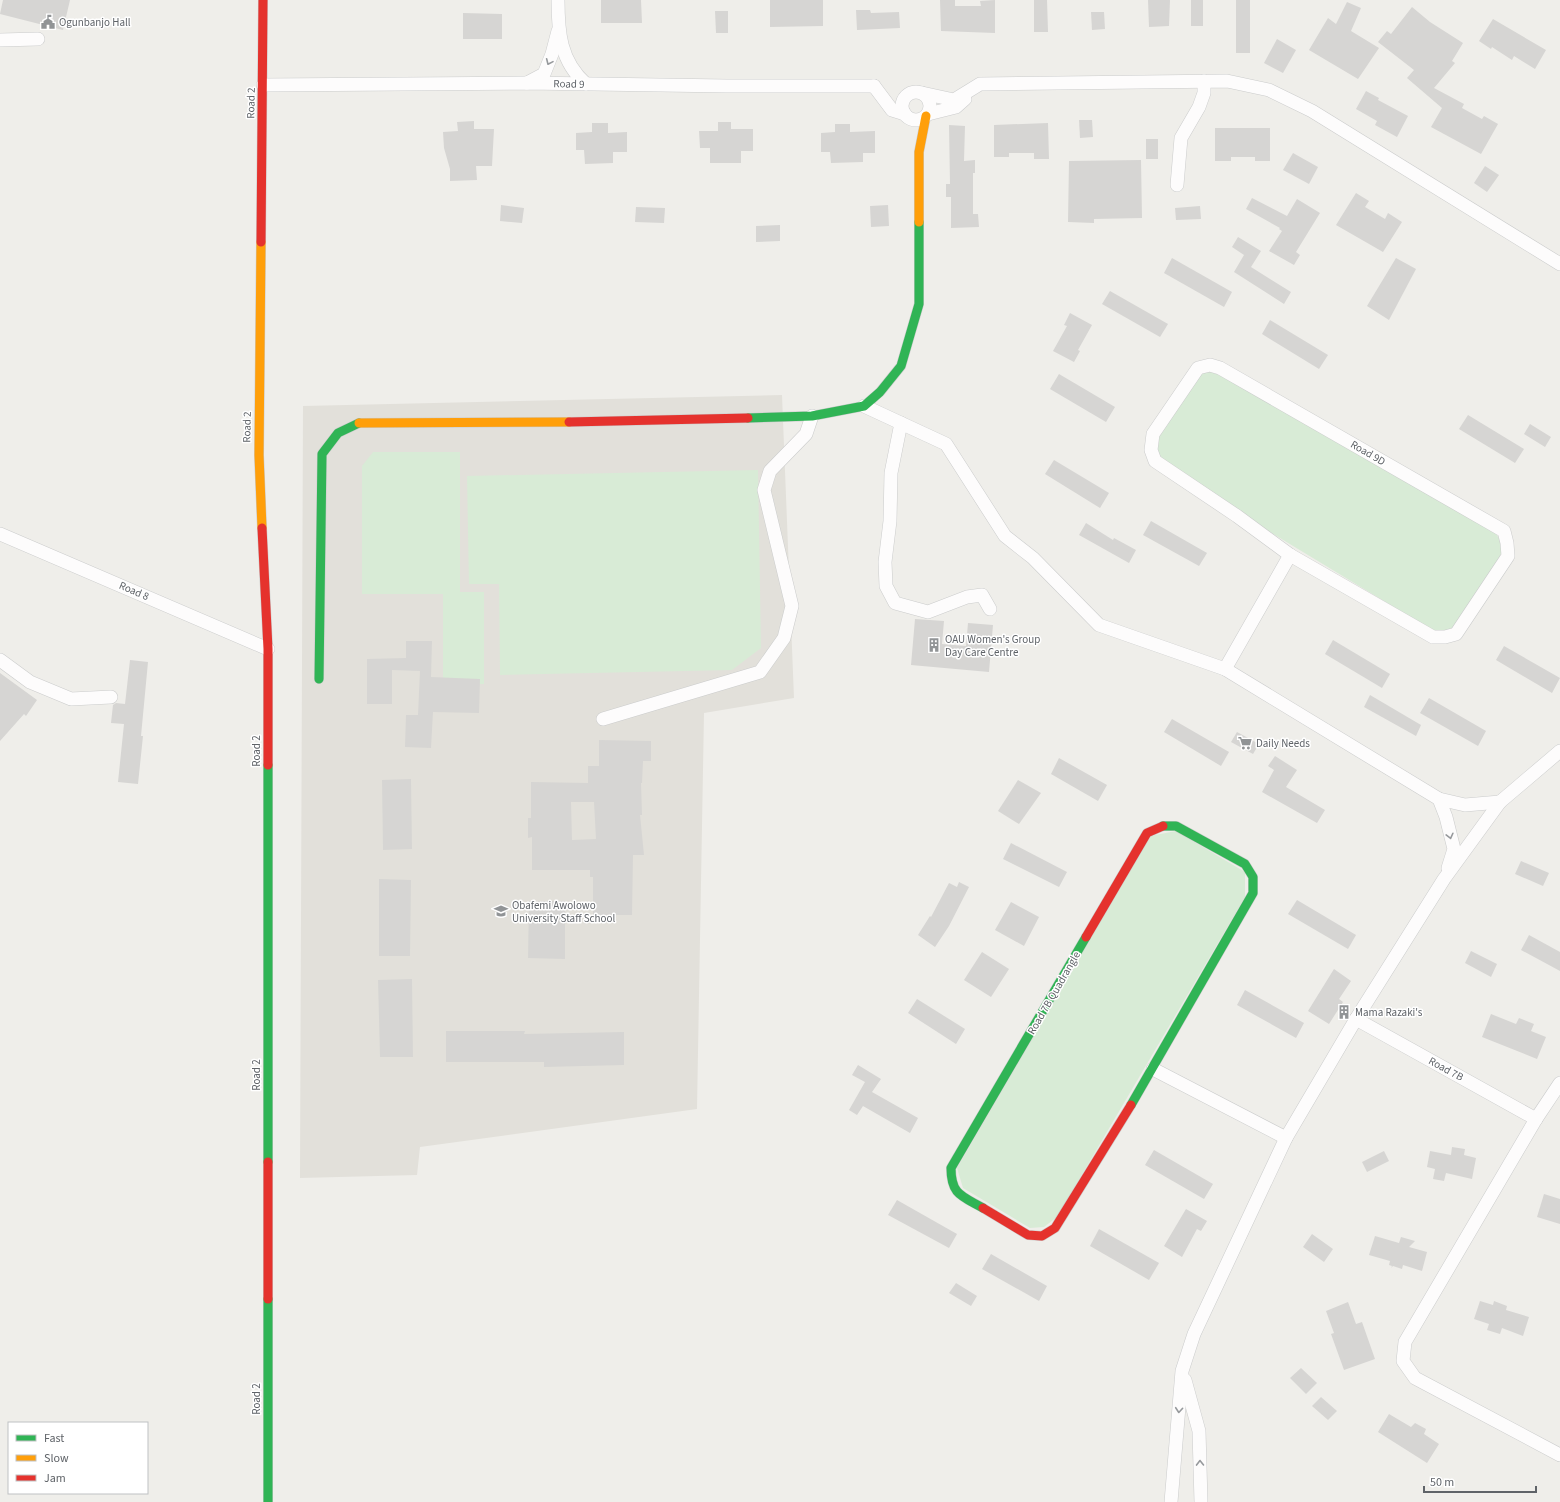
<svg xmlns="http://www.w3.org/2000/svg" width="1560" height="1502" font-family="'Source Sans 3',sans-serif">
  <rect width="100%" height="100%" fill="#efeeea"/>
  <polygon fill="#e2e0da" points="782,395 794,698 704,713 697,1109 420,1147 417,1175 300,1178 303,406"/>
  <g fill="#d8ebd6">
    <path d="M1206 371 1217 372 1493 530C1497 535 1501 540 1502 546 1504 563 1463 615 1452 631L1435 632 1270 532 1162 460 1158 453 1157 439 1200 373Z"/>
    <polygon points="373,452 460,452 460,592 484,592 484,684 443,684 443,594 362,594 362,466"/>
    <polygon points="758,470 761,648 732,670 500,675 499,584 469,584 467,476"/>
    <polygon points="1176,831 1245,872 1245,897 1057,1217 1044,1227 1030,1228 963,1188 957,1168 1150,836"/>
  </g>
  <g fill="#d6d5d3" fill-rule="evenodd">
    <polygon points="3,0 70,0 63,30 0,14"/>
    <polygon points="601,0 641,0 642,23 601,23"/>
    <polygon points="770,0 823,0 823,26 770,27"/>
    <polygon points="940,0 955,0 955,6 981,6 980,1 995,0 995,33 941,31"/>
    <polygon points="1034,0 1047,0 1048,32 1034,32"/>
    <polygon points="1148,0 1170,0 1169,26 1149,27"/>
    <rect x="1191" y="0" width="12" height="26"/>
    <rect x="1236" y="0" width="14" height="53"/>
    <polygon points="1347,2 1361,8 1351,31 1379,48 1358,79 1309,50 1328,18 1336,24"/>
    <polygon points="1412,7 1430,22 1463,43 1452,61 1455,63 1434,88 1464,104 1462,108 1482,119 1484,116 1498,124 1481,154 1431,127 1442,108 1407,78 1414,70 1378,42 1387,31 1391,34"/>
    <polygon points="856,10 870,10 871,13 899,12 900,28 857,30"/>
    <polygon points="715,11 728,11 728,33 716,33"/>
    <polygon points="1091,12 1104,12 1105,29 1092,30"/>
    <polygon points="463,13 502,14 502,39 463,39"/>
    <polygon points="1493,19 1546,50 1535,69 1514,56 1512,60 1492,47 1491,49 1479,41"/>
    <polygon points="1277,39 1296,50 1283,73 1264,63"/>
    <polygon points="1366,91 1379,98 1378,100 1408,116 1397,137 1375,125 1377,121 1356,109"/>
    <polygon points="1079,120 1092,120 1093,137 1080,138"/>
    <polygon points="474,121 474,129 494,129 492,166 476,166 477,180 450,181 450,169 444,148 443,132 458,131 457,122"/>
    <polygon points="718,122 731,122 731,129 753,129 753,151 741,151 741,163 710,163 710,148 700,148 699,131 718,131"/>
    <polygon points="592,123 608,123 608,133 627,132 627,152 613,152 613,163 585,164 584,150 576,150 576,133 592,132"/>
    <polygon points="1048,123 1049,159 1034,159 1034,153 1009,153 1009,157 994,157 994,125"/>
    <polygon points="835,124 850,124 850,132 875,131 875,153 863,153 863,162 831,163 830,152 821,152 821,133 835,132"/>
    <polygon points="949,125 965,126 964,161 975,160 975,173 973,173 973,214 978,214 979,227 951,228 951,197 946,197 946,184 950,184"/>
    <polygon points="1215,128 1270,128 1270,161 1255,161 1255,157 1231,157 1231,161 1215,161"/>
    <rect x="1146" y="139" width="12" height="20"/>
    <polygon points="1293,153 1318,167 1309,184 1283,170"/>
    <polygon points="1141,160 1142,218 1094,219 1094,223 1068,222 1069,161"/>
    <polygon points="1485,166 1499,175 1487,192 1474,183"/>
    <polygon points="1356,193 1369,201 1365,207 1385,219 1388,213 1402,222 1383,252 1336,225"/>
    <polygon points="1252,198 1287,216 1297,199 1320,213 1296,252 1300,255 1294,265 1269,251 1282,231 1279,229 1280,228 1246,209"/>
    <polygon points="501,205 524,208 522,223 500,221"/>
    <polygon points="888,205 889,226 871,227 870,206"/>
    <polygon points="1200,206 1201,219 1176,220 1175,208"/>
    <polygon points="636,207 665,208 664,223 635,222"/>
    <polygon points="780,225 780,241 756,242 756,226"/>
    <polygon points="1238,237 1261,251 1251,267 1291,292 1284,304 1234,272 1244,255 1232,247"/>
    <polygon points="1172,258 1232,292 1224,307 1164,273"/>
    <polygon points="1396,258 1416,269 1389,320 1367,306"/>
    <polygon points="1110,291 1168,324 1160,337 1102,304"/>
    <polygon points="1070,313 1092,325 1078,350 1080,351 1074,362 1053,351 1067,326 1064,325"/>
    <polygon points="1270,320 1328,355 1319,369 1262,334"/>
    <polygon points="1059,374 1115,407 1106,422 1050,389"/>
    <polygon points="1468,415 1524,449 1515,463 1459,429"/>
    <polygon points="1530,424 1551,437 1545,447 1524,434"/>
    <polygon points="1054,460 1109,493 1100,508 1045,474"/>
    <polygon points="1151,521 1207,553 1199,566 1143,535"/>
    <polygon points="1086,523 1113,540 1114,538 1136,550 1129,563 1079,535"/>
    <polygon points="915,619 944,621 942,644 966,646 968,623 993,625 989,672 911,665"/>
    <polygon points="1333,640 1390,674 1382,688 1325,654"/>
    <polygon points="406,641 432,641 431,677 480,679 479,713 433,712 431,748 405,747 406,715 418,715 420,671 392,670 392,704 367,704 367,659 406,658"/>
    <polygon points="1504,646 1560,678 1552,693 1496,660"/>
    <polygon points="130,660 148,662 141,736 143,736 138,784 118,782 124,724 111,723 113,705 116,703 125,704"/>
    <polygon points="0,673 37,700 26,716 24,714 0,741"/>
    <polygon points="1370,695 1421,725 1416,736 1364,707"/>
    <polygon points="1429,698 1486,731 1478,746 1420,713"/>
    <polygon points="1172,719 1229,752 1221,766 1164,732"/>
    <polygon points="1237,732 1259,744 1253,754 1231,742"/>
    <path d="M599 740 651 741V761H643L642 783H641L642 815H640L644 855H633L632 915H593V877H590V870H532V837L528 838V818H531V782L588 783V766H599ZM571 802H594L596 839 572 840Z"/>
    <polygon points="1275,756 1297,770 1286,787 1325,810 1317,823 1262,792 1274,770 1268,766"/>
    <polygon points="1059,758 1107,785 1098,801 1051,774"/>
    <polygon points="411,779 412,849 383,850 382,780"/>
    <polygon points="1018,780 1041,793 1019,824 998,811"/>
    <polygon points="1011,843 1067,872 1059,887 1003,859"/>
    <polygon points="1521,861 1549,873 1543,886 1515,874"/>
    <polygon points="379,879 411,880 410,956 379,956"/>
    <polygon points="959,882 969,887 949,926 935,947 918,935 930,916 931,917 949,883 957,887"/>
    <polygon points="1297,900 1356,935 1348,949 1288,914"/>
    <polygon points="529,901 565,901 565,959 528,958"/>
    <polygon points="1011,902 1039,917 1024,946 995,930"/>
    <polygon points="1529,935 1560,952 1560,971 1521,950"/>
    <polygon points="1471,951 1497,964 1491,977 1465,963"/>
    <polygon points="982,952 1009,969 991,997 964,980"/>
    <polygon points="1334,969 1351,981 1339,999 1343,1002 1329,1024 1308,1011"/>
    <polygon points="412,979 413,1057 380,1057 378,980"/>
    <polygon points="1245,990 1304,1023 1296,1038 1237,1005"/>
    <polygon points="917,999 965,1029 956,1044 908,1013"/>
    <polygon points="1491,1014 1516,1024 1519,1018 1534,1024 1531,1031 1546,1037 1537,1059 1482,1037"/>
    <polygon points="446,1031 525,1031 524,1034 624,1032 624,1065 544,1067 544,1062 446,1062"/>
    <polygon points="858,1065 881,1079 872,1092 918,1118 910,1133 863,1106 857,1115 849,1110 865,1082 852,1075"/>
    <polygon points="1452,1147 1465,1149 1464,1155 1476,1158 1472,1179 1446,1173 1444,1181 1433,1179 1435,1169 1427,1167 1430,1151 1451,1155"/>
    <polygon points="1154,1150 1213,1184 1204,1199 1145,1165"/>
    <polygon points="1384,1151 1389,1161 1367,1172 1362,1162"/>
    <polygon points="1544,1194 1560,1199 1560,1224 1537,1217"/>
    <polygon points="897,1200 957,1234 949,1248 888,1215"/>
    <polygon points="1186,1209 1207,1221 1201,1231 1197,1229 1182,1257 1164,1246"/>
    <polygon points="1099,1229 1159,1263 1149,1280 1090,1246"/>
    <polygon points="1312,1234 1333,1249 1324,1262 1303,1247"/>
    <polygon points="1375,1236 1399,1243 1401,1237 1415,1241 1409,1247 1427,1252 1422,1271 1403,1265 1402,1269 1393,1266 1391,1268 1392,1266 1389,1265 1390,1261 1369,1255"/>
    <polygon points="991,1254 1047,1286 1039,1301 982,1269"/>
    <polygon points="956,1283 977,1296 971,1306 949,1293"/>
    <polygon points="1480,1301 1493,1305 1494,1301 1507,1306 1506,1310 1529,1317 1523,1336 1502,1328 1500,1334 1487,1330 1489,1324 1474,1319"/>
    <polygon points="1348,1302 1356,1324 1362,1322 1375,1359 1344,1370 1331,1334 1334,1333 1326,1311"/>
    <polygon points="1301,1368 1317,1383 1306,1394 1290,1378"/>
    <polygon points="1321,1397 1337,1411 1328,1420 1312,1406"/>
    <polygon points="1389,1414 1411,1427 1415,1423 1426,1429 1424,1434 1439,1444 1427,1463 1378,1432"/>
  </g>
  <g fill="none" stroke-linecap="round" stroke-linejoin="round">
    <defs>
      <g id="street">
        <path d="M558 0C558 32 560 61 586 84"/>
        <polyline points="0,40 38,39"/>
        <polyline points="527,83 544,74 552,54 558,31"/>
        <polyline points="263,85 527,83 727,86 874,86"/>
        <polyline points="874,86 892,110 905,114"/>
        <circle cx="916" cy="106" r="14"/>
        <polyline points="922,93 954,100 980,84 1227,81 1269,90 1312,111 1560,264"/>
        <polyline points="928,114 956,107 965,99"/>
        <polyline points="1177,185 1181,138 1199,107 1204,93 1204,81"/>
        <polygon points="1210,365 1220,368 1504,531 1507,543 1508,556 1456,634 1445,637 1433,637 1290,555 1237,516 1155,461 1151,450 1153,434 1198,368"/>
        <polyline points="864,406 946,444 1005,536 1033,558 1099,625 1225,669 1439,799 1465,805 1500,802"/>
        <polyline points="901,423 891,473 890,521 885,562 886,586 895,603 928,612 967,597 982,595 990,609"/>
        <polyline points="0,534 268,649"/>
        <polyline points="0,660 30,682 71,699 111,697"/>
        <polyline points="1225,669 1290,555"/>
        <polyline points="603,719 760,672 784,638 792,606 764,490 770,471 806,434 812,416"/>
        <polyline points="1439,799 1446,817 1454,849 1448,868"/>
        <polyline points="1356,1019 1536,1119"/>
        <polyline points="1153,1069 1286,1138"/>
        <polyline points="1560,1083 1536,1119 1405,1342 1403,1361 1415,1378 1560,1455"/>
        <polyline points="1185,1380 1199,1431 1201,1502"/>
        <polyline points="1171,1502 1182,1371 1194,1334 1286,1138 1356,1019 1444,879 1500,802 1560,751"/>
      </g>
      <g id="fast">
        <polyline points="748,418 812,416 864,406 880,392 901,366 919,304 919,222"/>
        <polyline points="319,679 322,454 338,433 359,423"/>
        <polyline points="268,765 268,1162"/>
        <polyline points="1131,1105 1253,893 1253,877 1245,864 1176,826 1163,826"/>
        <path d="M983 1208C962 1196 951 1195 951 1168L1086 937"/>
        <polyline points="268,1299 268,1502"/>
      </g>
      <g id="slow">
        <polyline points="919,222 919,152 926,116"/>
        <polyline points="261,242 259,455 262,528"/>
        <polyline points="359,423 569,422"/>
      </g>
      <g id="jam">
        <polyline points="261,242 263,0"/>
        <polyline points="569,422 748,418"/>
        <polyline points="262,528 268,649 268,765"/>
        <polyline points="1086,937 1147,833 1163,826"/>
        <polyline points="268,1162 268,1299"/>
        <polyline points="983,1208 1028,1235 1042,1236 1055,1228 1131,1105"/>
      </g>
    </defs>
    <use href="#street" stroke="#cbcccc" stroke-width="14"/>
    <use href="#fast" stroke="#cacacb" stroke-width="10"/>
    <use href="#slow" stroke="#cacacb" stroke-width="10"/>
    <use href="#jam" stroke="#cacacb" stroke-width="10"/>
    <use href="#street" stroke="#fdfcfc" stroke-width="13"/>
    <use href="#fast" stroke="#30b455" stroke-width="9"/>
    <use href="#slow" stroke="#ff9f0a" stroke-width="9"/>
    <use href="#jam" stroke="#e5322d" stroke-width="9"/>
  </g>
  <defs><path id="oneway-chevron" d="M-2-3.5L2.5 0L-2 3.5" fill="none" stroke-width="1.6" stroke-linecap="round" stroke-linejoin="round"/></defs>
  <g stroke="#96999c">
    <use href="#oneway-chevron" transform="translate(549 62) rotate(114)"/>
    <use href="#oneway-chevron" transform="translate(1450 836) rotate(76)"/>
    <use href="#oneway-chevron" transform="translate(1179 1410) rotate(95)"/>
    <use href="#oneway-chevron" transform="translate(1200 1463) rotate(-91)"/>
  </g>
  <defs>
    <symbol id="civic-bare" viewBox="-9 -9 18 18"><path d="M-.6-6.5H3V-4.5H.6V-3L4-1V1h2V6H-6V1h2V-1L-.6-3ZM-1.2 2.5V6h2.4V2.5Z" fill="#919496" stroke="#fff" stroke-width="2.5" paint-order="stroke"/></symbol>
    <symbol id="building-bare" viewBox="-9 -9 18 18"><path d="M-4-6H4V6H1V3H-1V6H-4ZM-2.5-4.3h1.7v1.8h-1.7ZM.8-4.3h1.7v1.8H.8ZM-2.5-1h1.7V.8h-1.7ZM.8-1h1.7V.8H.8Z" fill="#919496" stroke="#fff" stroke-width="2.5" paint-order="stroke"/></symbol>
    <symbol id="supermarket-bare" viewBox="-9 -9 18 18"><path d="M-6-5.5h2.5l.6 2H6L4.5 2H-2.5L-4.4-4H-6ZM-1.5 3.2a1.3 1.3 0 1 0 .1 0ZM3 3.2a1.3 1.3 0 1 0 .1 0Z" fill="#919496" stroke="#fff" stroke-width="2.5" paint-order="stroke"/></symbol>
    <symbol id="school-bare" viewBox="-9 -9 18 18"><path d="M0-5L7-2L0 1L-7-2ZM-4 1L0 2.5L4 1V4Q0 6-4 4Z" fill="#919496" stroke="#fff" stroke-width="2.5" paint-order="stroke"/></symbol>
  </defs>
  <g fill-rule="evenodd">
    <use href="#civic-bare" x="38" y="12" width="20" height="20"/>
    <use href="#building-bare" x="924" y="635" width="20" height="20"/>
    <use href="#supermarket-bare" x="1235" y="733" width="20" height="20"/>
    <use href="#school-bare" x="491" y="901" width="20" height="20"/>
    <use href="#building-bare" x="1334" y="1002" width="20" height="20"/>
  </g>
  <g text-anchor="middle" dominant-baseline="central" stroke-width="3" stroke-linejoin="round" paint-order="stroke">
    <g font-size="11" fill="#5f6368" stroke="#fff" text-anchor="start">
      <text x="59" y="22">Ogunbanjo Hall</text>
      <text x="945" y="639">OAU Women's Group<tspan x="945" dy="13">Day Care Centre</tspan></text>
      <text x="1256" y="743">Daily Needs</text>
      <text x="512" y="905">Obafemi Awolowo<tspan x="512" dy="13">University Staff School</tspan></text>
      <text x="1355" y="1012">Mama Razaki's</text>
    </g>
    <g font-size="11" fill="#5f6368" stroke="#fff">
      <text transform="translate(569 84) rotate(1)">Road 9</text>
      <text transform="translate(251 103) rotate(-89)">Road 2</text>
      <text transform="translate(247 427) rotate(-89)">Road 2</text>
      <text transform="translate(1368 453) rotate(30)">Road 9D</text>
      <text transform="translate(134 591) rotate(23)">Road 8</text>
      <text transform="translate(256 751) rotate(-90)">Road 2</text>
      <text transform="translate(1054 993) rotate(-60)">Road 7B Quadrangle</text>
      <text transform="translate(1446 1069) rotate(29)">Road 7B</text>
      <text transform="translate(256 1075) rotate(-90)">Road 2</text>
      <text transform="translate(256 1399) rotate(-90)">Road 2</text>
    </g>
  </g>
  <rect x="8" y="1422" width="140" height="72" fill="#ffffff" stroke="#bfc1c3"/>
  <rect x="16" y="1435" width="20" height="6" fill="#30b455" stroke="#bfc1c3"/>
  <text x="44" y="1442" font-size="12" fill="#5f6368">Fast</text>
  <rect x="16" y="1455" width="20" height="6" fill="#ff9f0a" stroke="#bfc1c3"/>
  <text x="44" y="1462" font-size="12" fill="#5f6368">Slow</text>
  <rect x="16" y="1475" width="20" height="6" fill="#e5322d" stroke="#bfc1c3"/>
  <text x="44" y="1482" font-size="12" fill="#5f6368">Jam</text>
  <path d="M1424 1486v6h112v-6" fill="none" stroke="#5f6368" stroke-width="2"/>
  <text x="1430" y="1486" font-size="12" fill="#5f6368" stroke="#ffffff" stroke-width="3" paint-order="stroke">50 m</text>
</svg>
